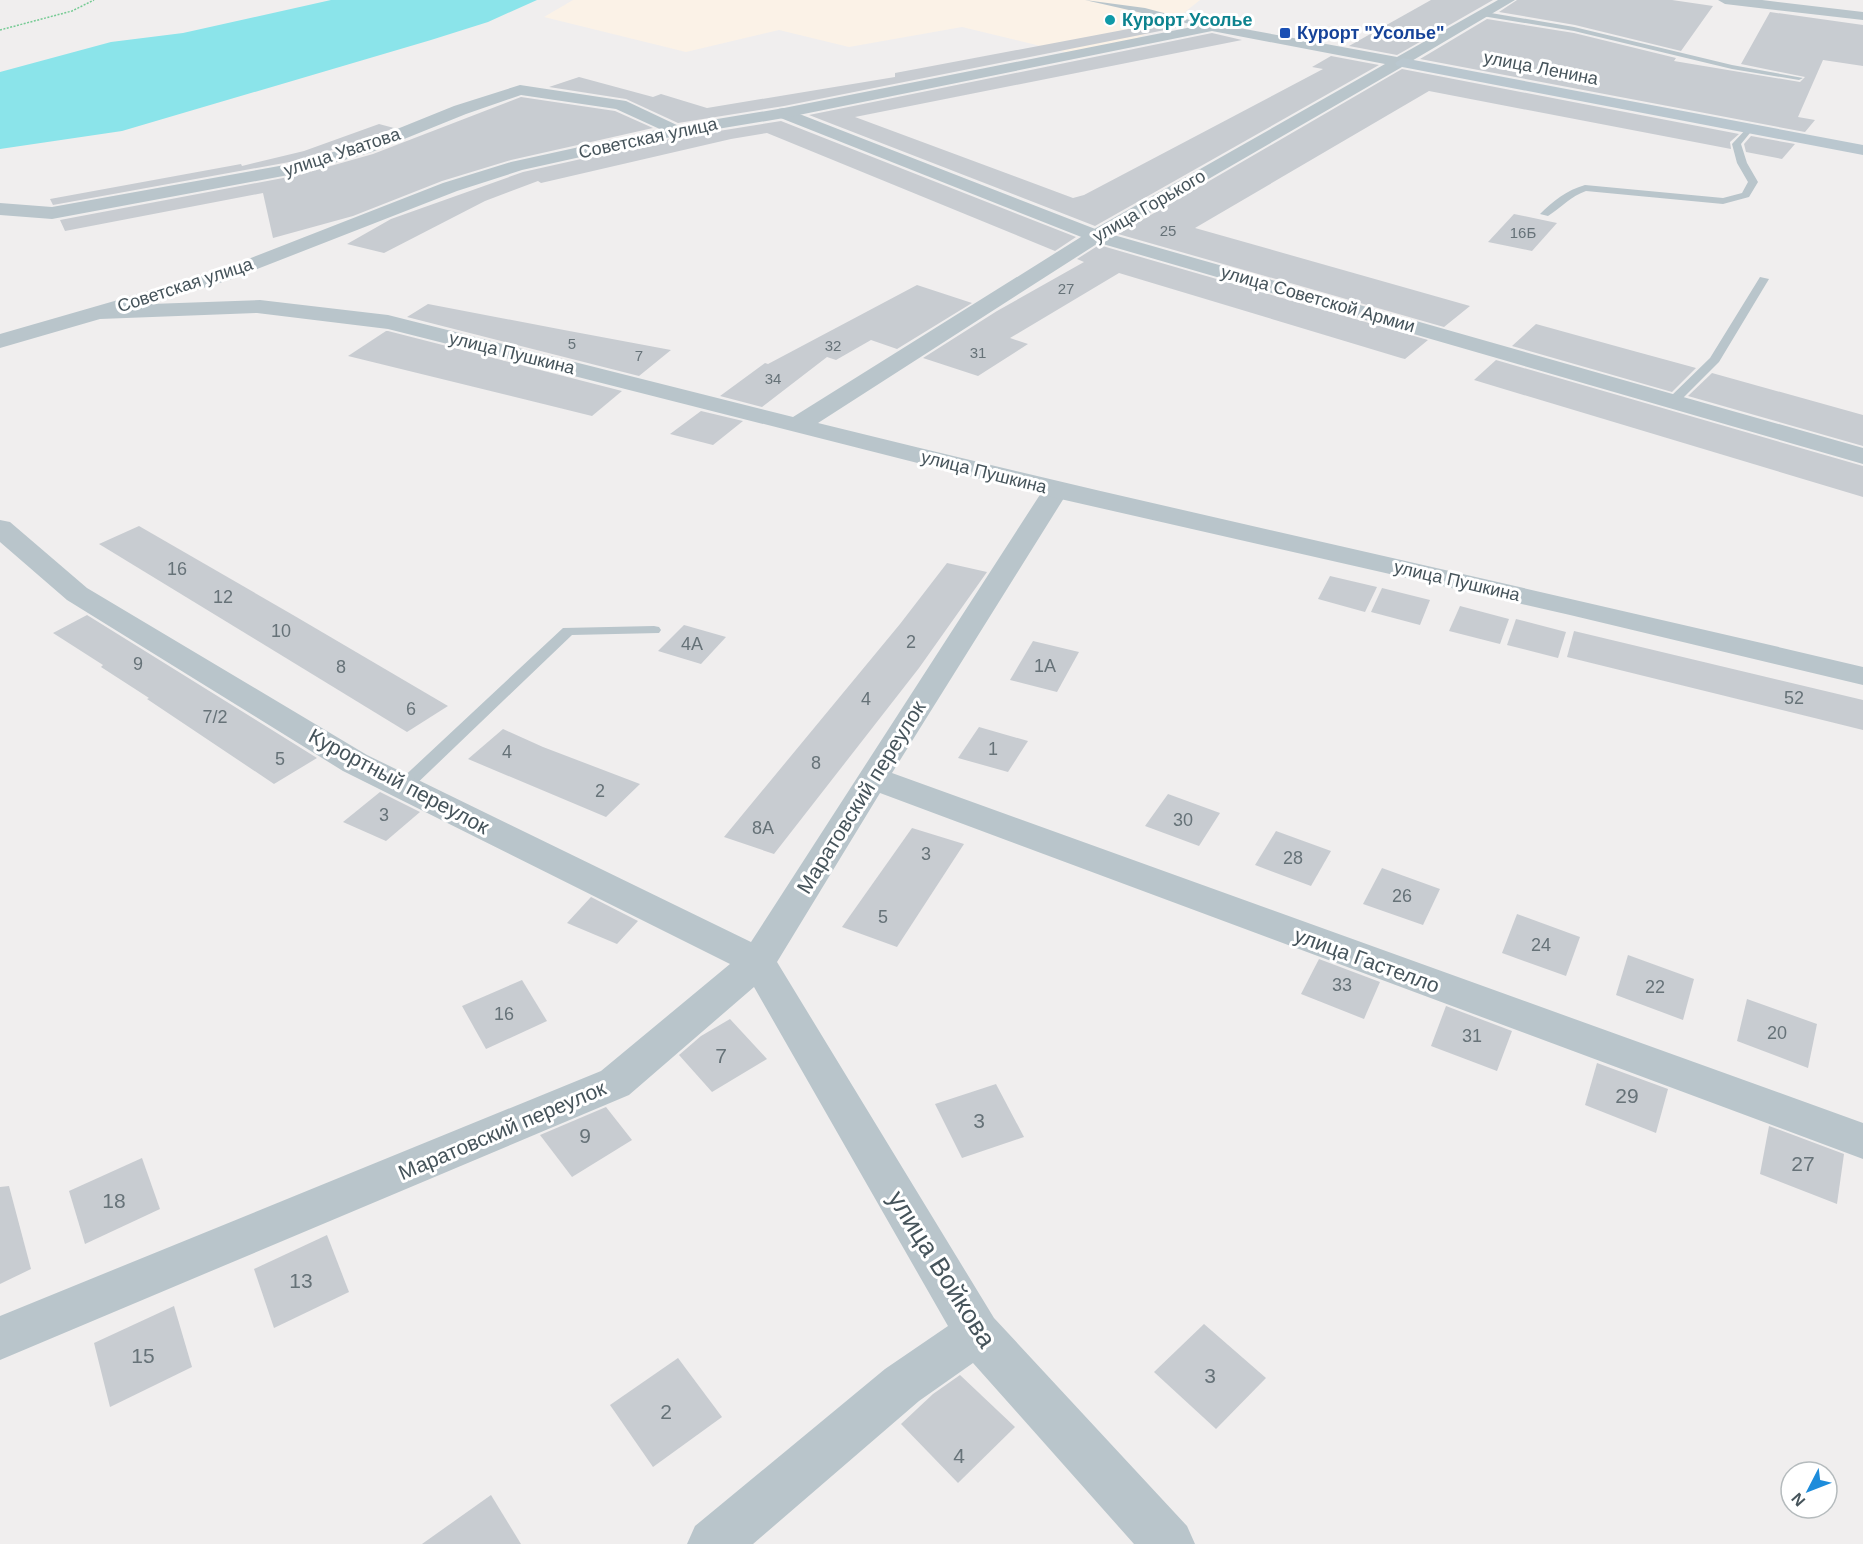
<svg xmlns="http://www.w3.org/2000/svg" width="1863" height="1544" font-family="Helvetica,sans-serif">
  <rect width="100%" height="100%" fill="#f0eeee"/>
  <polygon fill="#fbf2e7" points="573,0 1200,0 1171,23 1135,39 1069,53 962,27 849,47 779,30 686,52 544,17"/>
  <polygon fill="#8be4ea" points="331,0 537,0 488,22 431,40 122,131 0,149 0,72 111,42 183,33"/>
  <g fill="#c8ccd1">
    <polygon points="1431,0 1493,0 1397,55 1349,46"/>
    <polygon points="1517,0 1672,0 1713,6 1681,51 1575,25 1499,12"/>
    <polygon points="1770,12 1863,25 1863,66 1823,60 1798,117 1815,120 1805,132 1420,59 1487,19 1574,33 1676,58 1674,61 1800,82 1805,77 1741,64"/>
    <polygon points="1160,23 1180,27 784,106 678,123 626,99 549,87 579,77 653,97 661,94 707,108 895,77 895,73"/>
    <polygon points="1212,33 1242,40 855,117 1073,198 1084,195 1323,69 1312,67 1331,56 1379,65 1095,226 809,115"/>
    <polygon points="1402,69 1739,134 1730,142 1731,149 1429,91 1195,228 1470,306 1444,327 1118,234"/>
    <polygon points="521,97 615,111 653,128 511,160 442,181 353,216 273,238 263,193 65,231 60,220 299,175 373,154"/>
    <polygon points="781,121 1076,237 1055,251 767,133 731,139 541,183 538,181 485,201 384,253 347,244 391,219 523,172 675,138"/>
    <polygon points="379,124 394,128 359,142 295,161 53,205 50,199 241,164 242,166 304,151"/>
    <polygon points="1751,136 1795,144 1782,159 1746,152 1744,144"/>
    <polygon points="1514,214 1557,223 1532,251 1488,242"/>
    <polygon points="1099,245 1428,340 1405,359 1401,358 1119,273 1010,338 1028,344 978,376 923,358 997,311 1084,262 1077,259"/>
    <polygon points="917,285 972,303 897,349 871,340 836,360 827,357 762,407 720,396 765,363 768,364"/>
    <polygon points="428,304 564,330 671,350 639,376 407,317"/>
    <polygon points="1536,324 1630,350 1696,368 1672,392 1512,346"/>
    <polygon points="386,331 388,331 622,391 592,416 348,356"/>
    <polygon points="1496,360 1863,466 1863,497 1474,380"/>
    <polygon points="1712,373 1863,415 1863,446 1688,396"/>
    <polygon points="701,411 743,421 713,445 670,434"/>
    <polygon points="139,526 293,615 448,706 407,732 99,544"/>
    <polygon points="947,563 987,572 919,668 774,854 724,837 900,624"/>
    <polygon points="1330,576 1377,587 1365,612 1318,599"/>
    <polygon points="1382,588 1430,600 1420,625 1371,612"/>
    <polygon points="1460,606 1509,619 1500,644 1449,631"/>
    <polygon points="87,615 317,758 274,784 147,699 149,698 101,667 103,665 53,633"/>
    <polygon points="1516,619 1566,632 1558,658 1507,645"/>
    <polygon points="684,625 726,637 701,664 658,651"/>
    <polygon points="1574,631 1863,700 1863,730 1567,657"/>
    <polygon points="1033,641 1079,652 1057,692 1010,680"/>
    <polygon points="979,727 1028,741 1008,772 958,758"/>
    <polygon points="503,729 543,747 640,784 606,817 468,759"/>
    <polygon points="380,792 420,812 386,841 343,822"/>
    <polygon points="1168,794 1220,813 1199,846 1145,826"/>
    <polygon points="912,828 964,844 897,947 842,927"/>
    <polygon points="1276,831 1331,851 1311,886 1255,865"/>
    <polygon points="1382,868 1440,889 1423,925 1363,904"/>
    <polygon points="591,897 638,921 617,944 567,923"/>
    <polygon points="1517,914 1580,937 1566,976 1502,953"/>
    <polygon points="1628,955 1694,979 1683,1020 1616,995"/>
    <polygon points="1319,959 1380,982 1364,1019 1301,994"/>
    <polygon points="522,980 547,1021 486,1049 462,1006"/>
    <polygon points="1747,999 1817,1024 1808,1068 1737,1041"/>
    <polygon points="1446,1006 1512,1031 1497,1071 1431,1046"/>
    <polygon points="730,1019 767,1059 712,1092 679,1055 701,1036"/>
    <polygon points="1597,1063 1668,1089 1656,1133 1585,1105"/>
    <polygon points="996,1084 1024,1137 962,1158 935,1104"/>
    <polygon points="606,1107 632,1140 572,1177 540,1135"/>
    <polygon points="1769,1126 1844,1154 1837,1204 1760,1174"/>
    <polygon points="142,1158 160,1209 85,1244 69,1191"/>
    <polygon points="9,1186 31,1269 0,1284 0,1187"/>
    <polygon points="327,1235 349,1292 274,1328 254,1269"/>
    <polygon points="174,1306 192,1367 110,1407 94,1343"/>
    <polygon points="1204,1324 1266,1378 1216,1429 1154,1372"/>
    <polygon points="678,1358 722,1417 653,1467 610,1405"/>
    <polygon points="960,1375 1015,1427 958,1483 901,1424 933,1394"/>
    <polygon points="491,1495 521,1544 422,1544"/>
  </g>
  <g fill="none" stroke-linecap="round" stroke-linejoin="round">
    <polyline stroke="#76cb94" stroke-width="1.5" stroke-dasharray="2 1.5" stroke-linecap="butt" points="0,30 72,11 94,0"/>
    <g fill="#b9c5cb" fill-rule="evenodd">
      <polygon points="1085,0 1145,8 1216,27 1212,29"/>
      <polygon points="1485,12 1574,27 1732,65 1803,78 1799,80 1732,69 1574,31 1482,16"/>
      <path d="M1750 125 1754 128 1741 144 1747 163 1758 182 1749 197 1723 204 1586 191C1571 196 1562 207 1548 216L1540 214C1553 201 1567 190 1585 185L1723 198 1742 193 1748 182 1737 163 1732 144Z"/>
      <polygon points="1760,277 1769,279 1719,362 1677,404 1669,404 1669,398 1710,358"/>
      <polygon points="654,626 659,627 661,630 659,633 572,635 409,791 397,791 395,787 397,783 563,628"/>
    </g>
    <g fill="#b9c5cb" fill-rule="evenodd">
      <polygon points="520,85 626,101 681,127 684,131 675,136 616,109 521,95 466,114 372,152 299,173 52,219 0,215 0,203 52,207 296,163 360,144 454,106"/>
      <polygon points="784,108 1103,232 1863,448 1863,464 1089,240 778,117 776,113 778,109"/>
      <polygon points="1056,482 1065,484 1069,490 892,773 1863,1123 1863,1159 880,793 777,962 994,1318 1187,1526 1195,1544 1134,1544 973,1363 919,1401 753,1544 687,1544 695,1526 885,1369 948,1326 754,987 629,1095 0,1360 0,1316 601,1071 730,964 343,771 67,600 0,542 0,520 10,522 87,588 367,755 751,942 1043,490 1047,484"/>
    </g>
    <g fill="#b9c5cb" fill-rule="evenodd">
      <path d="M1498 0H1515L1410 62 1409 66 1402 67 1103 240 818 423C1165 509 1515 584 1863 667V685L1570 615 1056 498 388 329 257 313 100 319 0 348V334L215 272 443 183 511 162 675 126 784 108 1212 23 1397 57ZM1212 31 1385 64 1089 232 793 417 388 315 260 300 151 304 229 280 457 191 522 170 675 136 784 118Z"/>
      <polygon points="1718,0 1762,0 1863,12 1863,20 1725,4"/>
    </g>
    <polygon fill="#bac7cf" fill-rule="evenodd" points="1403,58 1863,145 1863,155 1397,66 1395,63"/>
  </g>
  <circle fill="#0f9aa8" stroke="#fff" stroke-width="2" cx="1110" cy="20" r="6"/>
  <rect fill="#1a4fb4" stroke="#fff" stroke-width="2" x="1279" y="27" width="12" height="12" rx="3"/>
  <g text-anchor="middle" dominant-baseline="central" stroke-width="6" stroke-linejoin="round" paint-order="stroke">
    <g font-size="15" fill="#667278">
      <text x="1168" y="230">25</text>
      <text x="1523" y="232">16Б</text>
      <text x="1066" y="288">27</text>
      <text x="572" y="343">5</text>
      <text x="833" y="345">32</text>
      <text x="978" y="352">31</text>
      <text x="639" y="355">7</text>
      <text x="773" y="378">34</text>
    </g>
    <g font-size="18" font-weight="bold" fill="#0d838f" stroke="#fff" text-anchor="start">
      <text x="1122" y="20">Курорт Усолье</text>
    </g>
    <g font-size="18" font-weight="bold" fill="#164399" stroke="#fff" text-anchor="start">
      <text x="1297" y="33">Курорт "Усолье"</text>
    </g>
    <g font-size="18" fill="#46545b" stroke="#fff">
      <text transform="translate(1541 68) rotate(11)">улица Ленина</text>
      <text transform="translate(648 138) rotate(-12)">Советская улица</text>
      <text transform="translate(342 152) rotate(-18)">улица Уватова</text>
      <text transform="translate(1149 206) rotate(-30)">улица Горького</text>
      <text transform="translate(185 285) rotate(-18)">Советская улица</text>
      <text transform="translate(1318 299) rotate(16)">улица Советской Армии</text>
      <text transform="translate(512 353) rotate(14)">улица Пушкина</text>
      <text transform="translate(984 472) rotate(14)">улица Пушкина</text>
      <text transform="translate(1457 581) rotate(13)">улица Пушкина</text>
    </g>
    <g font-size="18" fill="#667278">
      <text x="177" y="569">16</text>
      <text x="223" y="597">12</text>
      <text x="281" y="631">10</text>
      <text x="911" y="642">2</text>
      <text x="692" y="644">4А</text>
      <text x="138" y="664">9</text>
      <text x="1045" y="666">1А</text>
      <text x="341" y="667">8</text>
      <text x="1794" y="698">52</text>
      <text x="866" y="699">4</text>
      <text x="411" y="709">6</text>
      <text x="215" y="717">7/2</text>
      <text x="993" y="749">1</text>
      <text x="507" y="752">4</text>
      <text x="280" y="759">5</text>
      <text x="816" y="763">8</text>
      <text x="600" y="791">2</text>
      <text x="384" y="815">3</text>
      <text x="1183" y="820">30</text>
      <text x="763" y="828">8А</text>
      <text x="926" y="854">3</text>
      <text x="1293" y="858">28</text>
      <text x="1402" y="896">26</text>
      <text x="883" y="917">5</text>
      <text x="1541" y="945">24</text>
      <text x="1342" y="985">33</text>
      <text x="1655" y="987">22</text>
      <text x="504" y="1014">16</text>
      <text x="1777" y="1033">20</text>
      <text x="1472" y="1036">31</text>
    </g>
    <g font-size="21" fill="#46545b" stroke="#fff">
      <text transform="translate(399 781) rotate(28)">Курортный переулок</text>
      <text transform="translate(861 797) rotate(-58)">Маратовский переулок</text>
      <text transform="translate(1367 960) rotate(20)">улица Гастелло</text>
      <text transform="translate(502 1130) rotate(-23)">Маратовский переулок</text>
    </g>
    <g font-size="21" fill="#667278">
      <text x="721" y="1055">7</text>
      <text x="1627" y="1095">29</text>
      <text x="979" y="1120">3</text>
      <text x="585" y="1135">9</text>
      <text x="1803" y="1163">27</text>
      <text x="114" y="1200">18</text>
      <text x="301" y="1280">13</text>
      <text x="143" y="1355">15</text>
      <text x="1210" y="1375">3</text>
      <text x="666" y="1411">2</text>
      <text x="959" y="1455">4</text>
    </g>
    <g font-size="26" fill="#46545b" stroke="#fff">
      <text transform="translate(942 1269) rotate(58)">улица Войкова</text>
    </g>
  </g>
  <g transform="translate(1809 1490) rotate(228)"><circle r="28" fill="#ffffff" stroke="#b5bbbd" stroke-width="1.5"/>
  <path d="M0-4.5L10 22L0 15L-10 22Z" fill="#1d8cdb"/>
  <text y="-9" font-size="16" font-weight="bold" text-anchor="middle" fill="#46545b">N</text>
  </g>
</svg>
